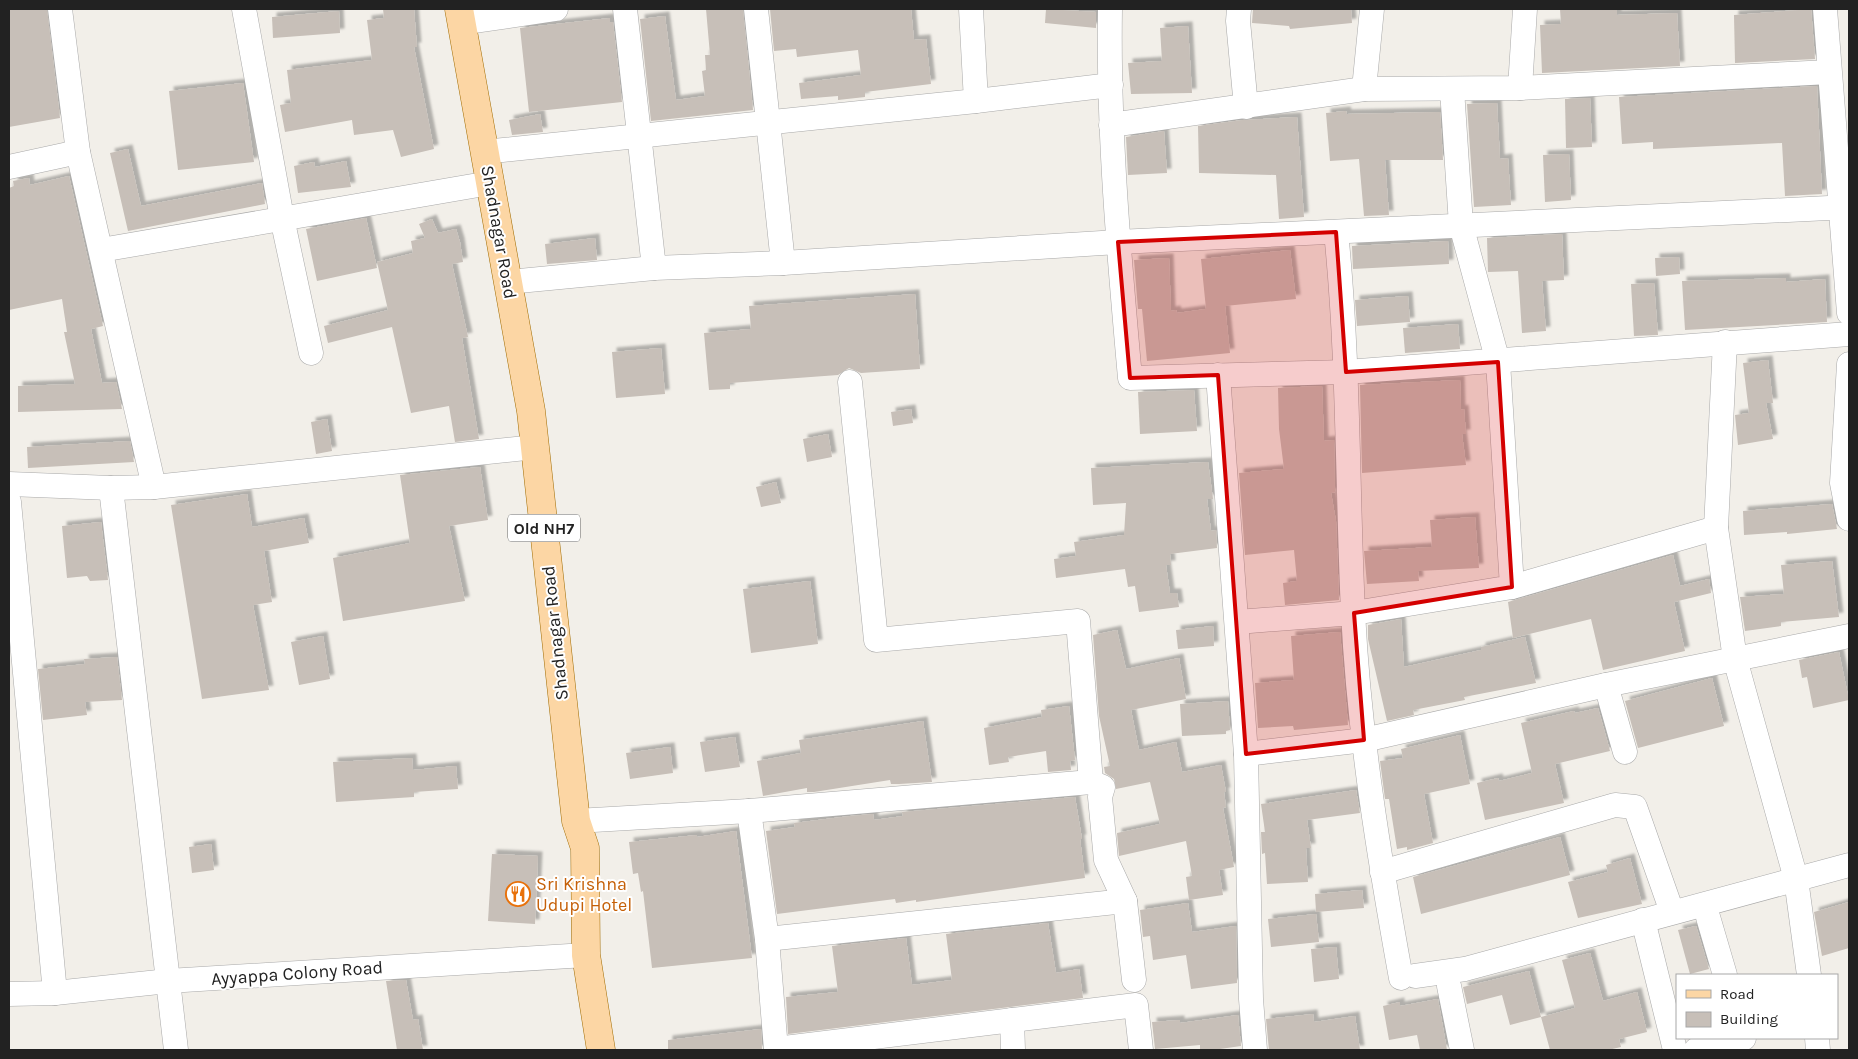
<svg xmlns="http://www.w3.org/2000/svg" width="1858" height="1059" font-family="Karla,sans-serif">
  <defs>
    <filter id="shadow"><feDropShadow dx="4.5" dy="-4.5" stdDeviation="1" flood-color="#0004"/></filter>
  </defs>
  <rect width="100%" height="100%" fill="#f2efe9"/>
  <g fill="#c7bfb8" filter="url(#shadow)">
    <polygon points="9,9 47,9 60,118 9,127"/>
    <polygon points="383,9 414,9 417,47 414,47 434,149 401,157 393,130 354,135 352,120 285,132 280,105 291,103 287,70 372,60 367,20 384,18"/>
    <polygon points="706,9 743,9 753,110 651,121 640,19 665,16 676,100 705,96 702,71 706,70 705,55 710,55"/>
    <polygon points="770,9 911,9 914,40 926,39 931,84 865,92 865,97 838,100 838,96 801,99 799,83 861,75 858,50 797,57 796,49 774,51"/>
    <polygon points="1046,9 1096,12 1096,28 1045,23"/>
    <polygon points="1253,9 1351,9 1352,23 1290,29 1289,26 1252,23"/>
    <polygon points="1560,9 1617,9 1617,15 1677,13 1680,66 1542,73 1540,25 1561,24"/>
    <polygon points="1811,9 1815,59 1735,63 1734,15"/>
    <polygon points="339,11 340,33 273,38 272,17"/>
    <polygon points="610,18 610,22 613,22 622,102 529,112 520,28"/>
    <polygon points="1188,26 1192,93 1131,94 1128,63 1162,61 1160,28"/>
    <polygon points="243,83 254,162 178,170 169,91"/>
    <polygon points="1817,86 1822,194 1785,196 1782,143 1653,149 1653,142 1622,144 1619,97"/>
    <polygon points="1590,98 1592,147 1566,148 1565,99"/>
    <polygon points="1497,103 1500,159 1508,158 1511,205 1474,207 1467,104"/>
    <polygon points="1346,111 1347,114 1440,112 1443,160 1385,160 1389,215 1364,216 1359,159 1330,161 1326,113"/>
    <polygon points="540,114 543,132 512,135 509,120"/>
    <polygon points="1297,117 1304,217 1279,219 1276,175 1199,173 1198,126 1243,120"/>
    <polygon points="1164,131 1167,173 1128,175 1126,137"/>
    <polygon points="128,149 141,206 262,183 265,204 128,231 110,153"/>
    <polygon points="1569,154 1571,200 1545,202 1543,155"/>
    <polygon points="346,161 351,187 298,193 294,166 314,162 315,167"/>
    <polygon points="69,176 103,326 91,329 102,383 116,382 122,409 18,412 18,386 75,384 64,332 67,332 62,299 9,310 9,188 14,186 13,181 29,178 30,185"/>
    <polygon points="366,218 377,268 317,281 306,229"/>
    <polygon points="432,219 438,233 456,229 460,242 463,262 452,264 468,337 462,338 479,439 455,442 449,406 411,413 392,327 328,343 324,326 388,310 377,262 413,253 411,241 425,238 419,224"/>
    <polygon points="1562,234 1564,280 1542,281 1546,331 1522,333 1518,271 1488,272 1487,238"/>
    <polygon points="595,238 597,260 547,264 545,244"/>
    <polygon points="1448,241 1449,264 1353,269 1352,246"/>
    <polygon points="1290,250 1296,299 1225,306 1230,353 1147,361 1142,309 1138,309 1134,260 1169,258 1171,311 1176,310 1177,313 1206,309 1201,259"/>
    <polygon points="1679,257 1680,274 1656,276 1655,258"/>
    <polygon points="1786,278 1786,282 1825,279 1827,322 1685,330 1682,281"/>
    <polygon points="1654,283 1658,335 1634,336 1631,284"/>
    <polygon points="915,294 920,369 861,373 849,368 838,375 730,383 730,389 709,390 704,333 751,329 749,306"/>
    <polygon points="1408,296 1410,322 1357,326 1355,300"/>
    <polygon points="1458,324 1460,349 1405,353 1403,328"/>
    <polygon points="661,348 665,394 616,398 612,352"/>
    <polygon points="1768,360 1773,403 1766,403 1773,439 1738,445 1735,415 1749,413 1743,363"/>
    <polygon points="1460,380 1461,410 1464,409 1466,434 1462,434 1466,465 1362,473 1360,385"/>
    <polygon points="1322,386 1324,441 1334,440 1335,492 1331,493 1336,521 1339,600 1285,605 1283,583 1297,581 1294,550 1245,555 1239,473 1284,469 1279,429 1278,388"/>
    <polygon points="1194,390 1197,431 1140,434 1138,392"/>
    <polygon points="911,409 913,423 893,426 891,412"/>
    <polygon points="327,419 332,451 316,454 311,422"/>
    <polygon points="828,434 832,457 807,462 803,439"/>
    <polygon points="130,441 134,462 28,468 27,447"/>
    <polygon points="1208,462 1213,499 1207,499 1211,531 1216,530 1217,548 1170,554 1171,565 1166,565 1170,593 1177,593 1179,607 1139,612 1135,586 1128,587 1125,569 1056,578 1054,559 1076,556 1074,542 1124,535 1126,503 1093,505 1091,468"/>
    <polygon points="480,467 488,520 449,526 465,601 343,621 333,558 410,543 400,475"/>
    <polygon points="776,482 781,503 761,507 756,487"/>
    <polygon points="247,494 252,527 304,518 309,543 264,551 272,602 253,605 269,690 202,699 171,505"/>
    <polygon points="1832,504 1837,529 1787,534 1787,532 1744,535 1743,511"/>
    <polygon points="1475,517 1479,568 1418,571 1419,581 1367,584 1364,551 1432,547 1430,520"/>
    <polygon points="101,522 108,580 90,581 87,576 67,578 62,526"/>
    <polygon points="1673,555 1680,586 1709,579 1711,593 1674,602 1685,651 1603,670 1591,619 1513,638 1508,602"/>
    <polygon points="1832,561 1839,617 1781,622 1781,626 1745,631 1740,597 1784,594 1781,565"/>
    <polygon points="810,581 818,644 751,653 743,589"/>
    <polygon points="1401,619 1404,667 1481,650 1481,647 1525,637 1536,683 1464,697 1465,700 1413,710 1414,715 1387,721 1368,639 1368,625"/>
    <polygon points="1213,626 1214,646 1178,649 1176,630"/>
    <polygon points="1117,630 1126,669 1179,658 1186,699 1131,710 1139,750 1176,742 1182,772 1221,765 1226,792 1224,792 1226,807 1223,808 1234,867 1219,870 1223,895 1189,900 1186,877 1192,876 1186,841 1119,856 1117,833 1160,824 1150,782 1116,789 1114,779 1105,773 1104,767 1110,766 1099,716 1093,635"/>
    <polygon points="1340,632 1348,725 1294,730 1293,726 1258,728 1255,683 1294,680 1291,636"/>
    <polygon points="323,636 330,679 299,685 291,642"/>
    <polygon points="1839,652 1849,700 1813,708 1807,677 1802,678 1799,660"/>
    <polygon points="117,657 122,700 85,702 87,715 43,720 38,669 85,664 84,659"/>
    <polygon points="1712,678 1724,726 1638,748 1625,701"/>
    <polygon points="1228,701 1230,730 1226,731 1226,734 1182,736 1180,704"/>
    <polygon points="1069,706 1075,760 1070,761 1071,770 1048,772 1046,751 1008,757 1009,762 989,765 984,728 1042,717 1041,710"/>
    <polygon points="1598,708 1610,751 1555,764 1564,803 1485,820 1477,783 1498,778 1499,781 1532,773 1521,723 1574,711 1575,713"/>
    <polygon points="923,721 932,782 899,784 891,784 890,780 814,792 807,792 807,788 763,796 757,761 801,753 799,740"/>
    <polygon points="1460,735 1470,784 1424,794 1433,843 1407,850 1407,847 1397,849 1389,799 1385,799 1380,761 1403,758 1401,749"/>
    <polygon points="735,737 740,767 705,772 700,742"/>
    <polygon points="670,747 673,773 630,779 626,753"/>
    <polygon points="412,758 413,770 456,766 458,789 414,792 414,797 336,802 333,762"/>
    <polygon points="1356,790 1360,813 1307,820 1311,848 1306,848 1308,882 1267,884 1265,853 1262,854 1261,832 1265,832 1261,804"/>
    <polygon points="1075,797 1082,839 1080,839 1085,878 916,902 916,900 896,903 895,899 777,914 766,831 795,827 794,823 850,816 873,814 874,820 903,816 902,812"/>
    <polygon points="736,831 752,958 652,968 643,891 641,892 638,873 633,874 629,842 697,835 697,837"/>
    <polygon points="1560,837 1570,875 1421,914 1413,877"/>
    <polygon points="211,844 214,870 192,873 189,847"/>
    <polygon points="492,854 538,856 535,924 488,921"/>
    <polygon points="1630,858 1642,904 1578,918 1568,882 1608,872 1606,865"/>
    <polygon points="1362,890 1364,908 1316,912 1315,894"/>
    <polygon points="1849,902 1849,948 1822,956 1814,912"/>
    <polygon points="1188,903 1192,932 1236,926 1237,983 1191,989 1186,955 1153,960 1150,936 1143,937 1140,910"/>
    <polygon points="1316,914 1319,942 1271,947 1268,919"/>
    <polygon points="1048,923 1056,973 1079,969 1083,998 788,1034 786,997 838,992 832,946 906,938 912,985 952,980 946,934"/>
    <polygon points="1696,926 1709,969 1690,974 1678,930"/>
    <polygon points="1336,947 1339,979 1314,982 1311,949"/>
    <polygon points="1590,953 1603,1001 1637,992 1647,1032 1619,1039 1621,1047 1608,1050 1550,1050 1541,1017 1575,1008 1562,960"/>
    <polygon points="1529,971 1541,1017 1510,1025 1502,995 1467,1004 1463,987"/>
    <polygon points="406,980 413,1020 418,1019 423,1050 397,1050 386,981"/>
    <polygon points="1438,999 1447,1050 1420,1050 1417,1035 1389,1040 1383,1006 1400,1002 1400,1006"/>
    <polygon points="1313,1014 1314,1022 1355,1016 1360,1050 1269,1050 1266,1019"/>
    <polygon points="1238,1015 1241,1046 1213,1050 1200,1050 1200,1045 1155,1049 1152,1022 1180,1020 1180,1023"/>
    <polygon points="761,1029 762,1050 668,1050 668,1040"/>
  </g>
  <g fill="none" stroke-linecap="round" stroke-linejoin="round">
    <defs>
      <g id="minor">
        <polyline points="60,9 78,152 154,487"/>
        <polyline points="244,9 282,218 311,353"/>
        <polyline points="625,9 654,268"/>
        <polyline points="756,9 783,263"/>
        <polyline points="971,9 976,101"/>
        <path d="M1110 9C1108 132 1119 255 1130 378L1346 372 1849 334"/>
        <polyline points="1239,9 1238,21 1246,107"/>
        <polyline points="1825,9 1849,313"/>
        <polyline points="461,23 556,9"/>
        <polyline points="1520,88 1525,9"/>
        <polyline points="1364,89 1372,9"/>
        <polyline points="1111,125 1364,89 1520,88 1829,72"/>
        <polyline points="484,152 976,101 1111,85"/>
        <polyline points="9,167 78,152"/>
        <path d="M1336 232C1349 358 1347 485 1353 612 1359 735 1379 857 1401 978"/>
        <polyline points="101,250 490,183"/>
        <polyline points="508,282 654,268 783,263 1118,242 1849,207"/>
        <polyline points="1725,342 1716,528 1735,659 1796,879 1809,975"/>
        <polyline points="1849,364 1842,483 1849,519"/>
        <polyline points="1218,375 1246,754 1251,999 1255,1050"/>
        <polyline points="850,382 876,640 1078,621 1091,782"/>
        <polyline points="9,484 111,488 154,487 535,447"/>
        <polyline points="111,488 176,1050"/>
        <polyline points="9,502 55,993"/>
        <polyline points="1512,587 1716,528"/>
        <polyline points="1237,622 1354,613 1512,587 1498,362 1461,225 1452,89"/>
        <polyline points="1606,685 1625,752"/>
        <polyline points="1246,754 1364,740 1606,685 1849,636"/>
        <polyline points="749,811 767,939 776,1050"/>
        <polyline points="576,821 749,811 1091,782 1103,787 1100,797 1106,860 1125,901 1134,980"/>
        <polyline points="1382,872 1615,805 1635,807 1672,912"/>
        <polyline points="1708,917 1725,975"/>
        <polyline points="1643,920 1675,1050"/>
        <polyline points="767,939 1125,901"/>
        <polyline points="1415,976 1465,969 1849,865"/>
        <polyline points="1449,986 1462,1050"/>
        <polyline points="9,994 55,993 168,981 586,955"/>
        <polyline points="1012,1020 1013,1050"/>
        <polyline points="1817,1038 1818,1050"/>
        <polyline points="776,1049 1136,1005 1141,1050"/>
        <polyline points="1696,1050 1744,1038"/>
      </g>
      <polyline id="major" points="459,9 531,411 576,821 585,848 586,955 601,1050"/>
    </defs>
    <use href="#minor" stroke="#a9a9a9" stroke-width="25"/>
    <use href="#major" stroke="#a06b00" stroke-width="29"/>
    <use href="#minor" stroke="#fff" stroke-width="24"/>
    <use href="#major" stroke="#fcd6a4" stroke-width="28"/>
  </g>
  <path fill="#d40000" fill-opacity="0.2" stroke="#d40000" stroke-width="4" stroke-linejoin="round" d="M1336 232 1346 372 1498 362 1512 587 1354 613 1364 740 1246 754 1218 375 1130 378 1118 242Z"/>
  <defs>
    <symbol id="restaurant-ring" viewBox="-11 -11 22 22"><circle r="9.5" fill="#fff" stroke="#e8710a" stroke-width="1.5"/><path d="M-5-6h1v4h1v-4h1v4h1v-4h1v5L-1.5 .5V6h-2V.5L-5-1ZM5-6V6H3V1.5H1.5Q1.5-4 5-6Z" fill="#e8710a"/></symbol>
  </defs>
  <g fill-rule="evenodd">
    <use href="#restaurant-ring" x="504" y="880" width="28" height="28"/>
  </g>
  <g text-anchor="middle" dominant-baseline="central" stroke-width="4" stroke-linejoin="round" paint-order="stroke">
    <rect fill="#fff" stroke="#646464" stroke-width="1" x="508" y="514.5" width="72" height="27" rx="4"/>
    <g font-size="16" font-weight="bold" fill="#222">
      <text x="544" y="528">Old NH7</text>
    </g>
    <g font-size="18" fill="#222" stroke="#fff">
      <text transform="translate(499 232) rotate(80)">Shadnagar Road</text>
      <text transform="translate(555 633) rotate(-96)">Shadnagar Road</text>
      <text transform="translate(297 973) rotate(-4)">Ayyappa Colony Road</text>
    </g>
    <g font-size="18" fill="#c56008" stroke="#fff" text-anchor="start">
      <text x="536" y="884">Sri Krishna<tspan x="536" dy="21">Udupi Hotel</tspan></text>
    </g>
  </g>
  <rect width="1858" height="1059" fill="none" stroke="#222222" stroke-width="20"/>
  <rect x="1676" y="974" width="162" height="65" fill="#ffffff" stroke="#a7a7a7"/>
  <rect x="1686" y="990" width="25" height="8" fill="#fcd6a4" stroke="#a7a7a7"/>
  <text x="1720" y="999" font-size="15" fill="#222222">Road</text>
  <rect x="1686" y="1012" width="25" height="15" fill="#c7bfb8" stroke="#a7a7a7"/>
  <text x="1720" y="1024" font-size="15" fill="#222222">Building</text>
</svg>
